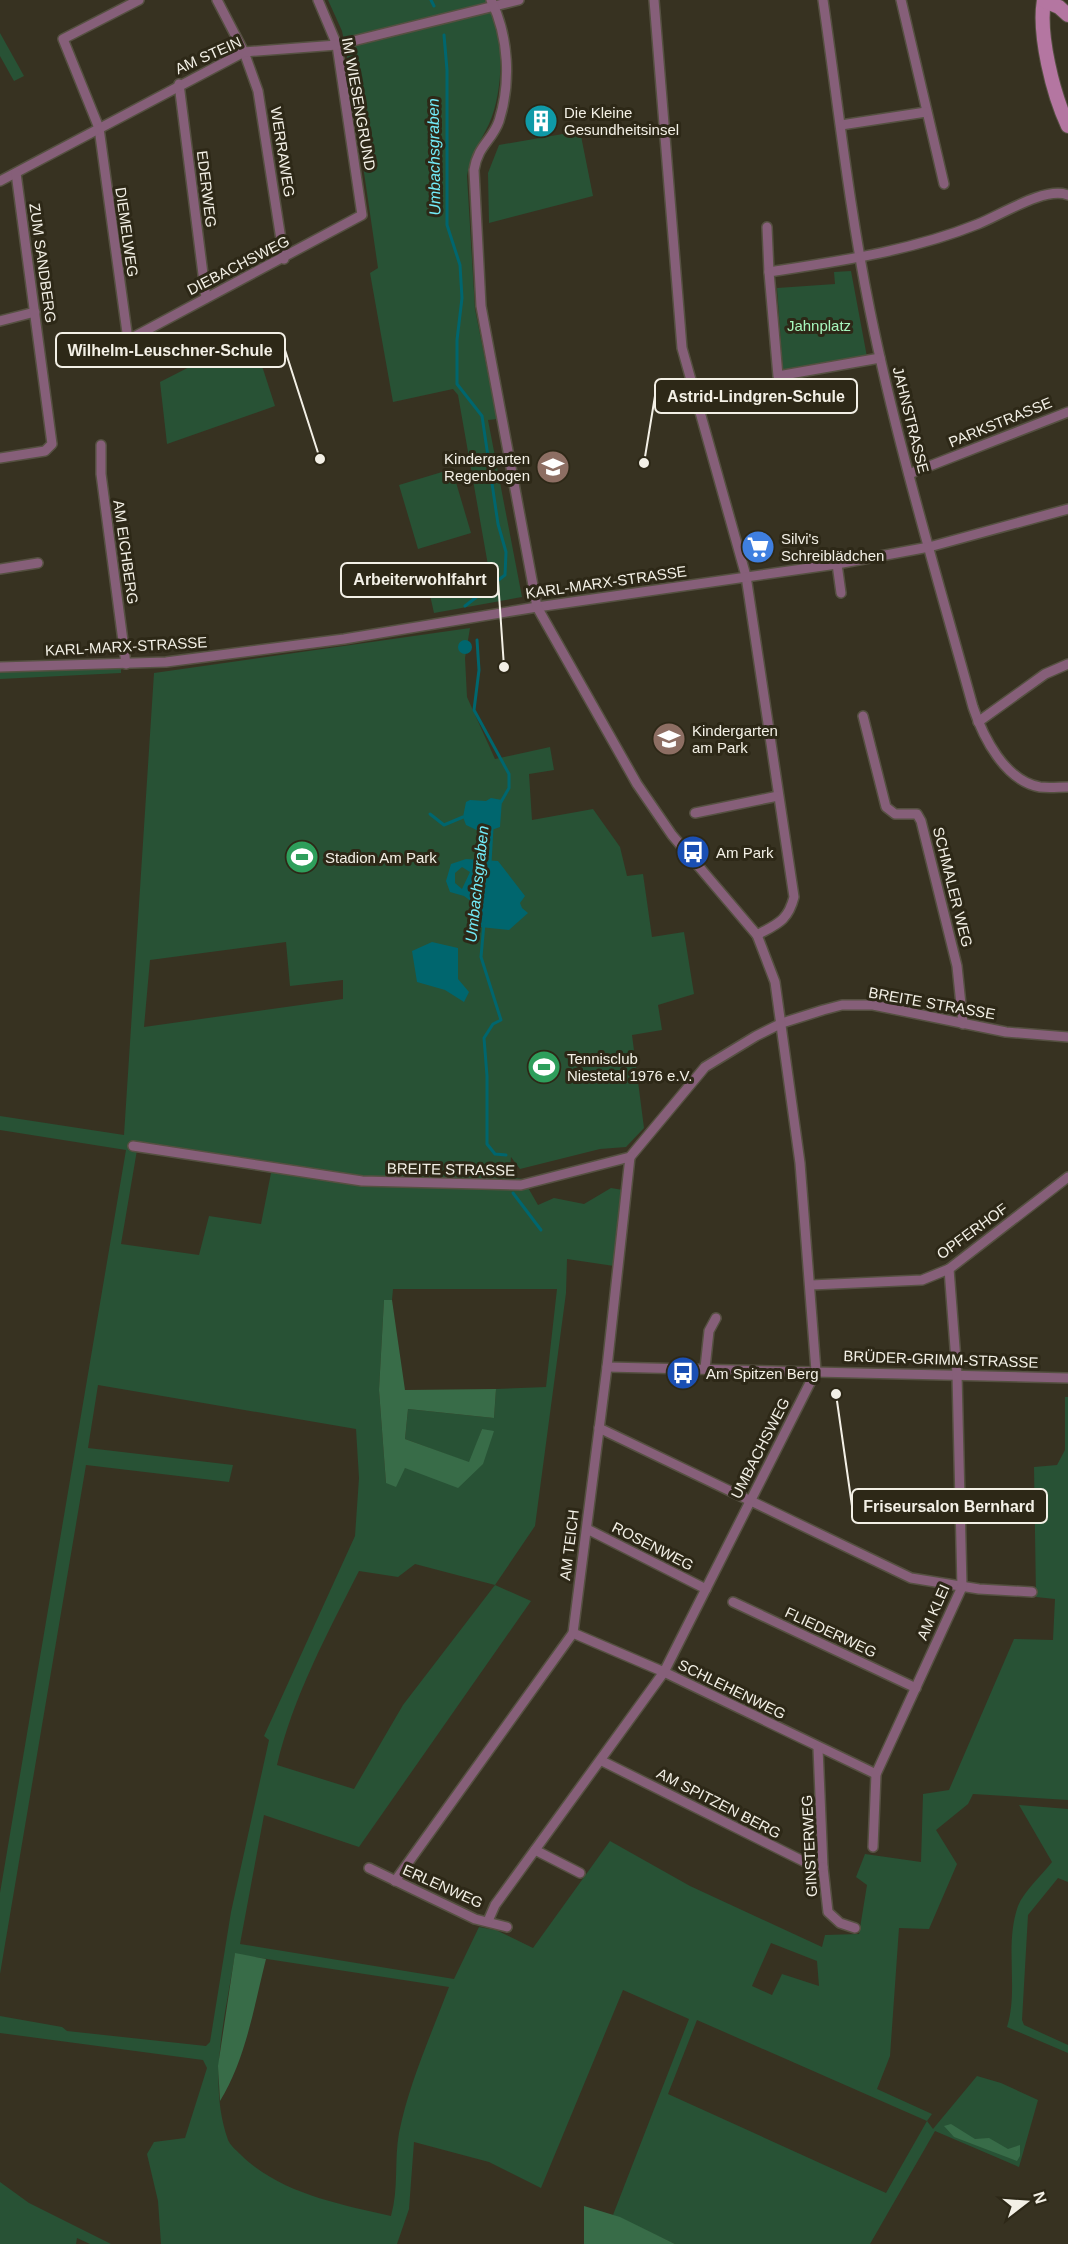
<svg xmlns="http://www.w3.org/2000/svg" width="1068" height="2244" font-family="Arial,sans-serif">
  <rect width="100%" height="100%" fill="#373221"/>
  <g fill="#285235" fill-rule="evenodd">
    <path d="M328 0H488C505 33 504 90 489 124 480 143 470 155 467 176L475 309 497 419 488 420 522 597 434 613 428 586 489 571 458 395 453 389 393 402 370 273 378 268 346 50 342 31Z"/>
    <polygon points="0,33 24,76 14,81 0,56"/>
    <polygon points="580,131 593,196 489,223 488,173 499,145"/>
    <polygon points="851,271 867,357 783,371 777,288 835,284 834,272"/>
    <polygon points="252,335 275,406 167,444 160,382"/>
    <polygon points="452,469 471,533 418,549 399,485"/>
    <path d="M470 628 465 658 467 697 495 759 550 747 554 770 529 774 532 820 593 809 620 847 627 876 643 874 652 937 684 932 694 994 658 1005 662 1030 632 1035 644 1128 626 1147 600 1149 520 1169 511 1157 509 1177 523 1179 538 1205 554 1198 584 1204 611 1188 623 1190 614 1266 567 1259 566 1293 535 1526 495 1585 531 1601 359 1847 264 1815 240 1944 454 1979 479 1927 496 1930 533 1948 610 1841 690 1886 822 1947 825 1935 859 1934 867 1885 856 1877 865 1854 921 1862 923 1794 949 1790 1014 1639 1053 1640 1055 1599 1036 1597 1034 1467 1057 1465 1065 1450V1397H1068V1800L973 1794 968 1804 936 1830 957 1864 929 1929 899 1928 890 2056 877 2089 932 2114 927 2121 933 2129 977 2076 1001 2083 1038 2100 1019 2167 935 2131 870 2244H675L613 2215 689 2019 623 1990 541 2188 489 2162 414 2142 409 2209 397 2244H161L158 2201 147 2154 154 2142 185 2138 207 2068 203 2060 0 2033V2016L62 2027 67 2031 206 2046 210 2042 231 1912 269 1740 264 1736 355 1536 359 1478 356 1429 98 1385 88 1448 233 1465 229 1482 86 1465 0 1974V1893L126 1150 0 1130V1116L124 1135 154 673ZM286 942 290 986 343 980V999L144 1027 150 960ZM137 1150 271 1173 261 1224 209 1216 199 1255 121 1244ZM393 1289H557L546 1387 496 1389 494 1418 408 1409 405 1439 470 1463 482 1429 483 1464 405 1468 386 1483 379 1390 384 1300H392ZM415 1564 495 1585 403 1705 354 1789 277 1765C293 1697 327 1634 359 1571L398 1577ZM771 1943 817 1961 819 1986 782 1974 772 1995 752 1986ZM235 1954 449 1987C431 2035 409 2083 399 2133 394 2160 399 2188 391 2216 339 2204 279 2193 240 2154 236 2150 230 2145 228 2140 207 2081 226 2013 235 1954ZM697 2020 927 2121 886 2193 668 2094Z"/>
    <polygon points="121,667 121,673 0,679 0,671"/>
    <path d="M1019 1805 1068 1809V1882L1058 1878 1028 1915 1022 2020 1024 2025 1068 2045V2053L1007 2027C1019 1989 1004 1946 1018 1906 1024 1891 1042 1875 1052 1862Z"/>
    <polygon points="0,2182 29,2203 111,2244 90,2244 77,2238 76,2244 0,2244"/>
  </g>
  <g fill="#386c48">
    <polygon points="384,1300 392,1300 405,1390 496,1389 494,1418 408,1409 405,1439 469,1462 482,1429 494,1431 483,1464 458,1488 405,1468 396,1487 386,1483 379,1390"/>
    <path d="M235 1953 266 1959C254 2006 246 2059 220 2101L218 2066Z"/>
    <polygon points="951,2124 975,2139 989,2138 1008,2149 1020,2145 1020,2156 1017,2161 954,2137 944,2126"/>
    <polygon points="584,2206 620,2217 675,2244 584,2244"/>
  </g>
  <g fill="#00666e" fill-rule="evenodd">
    <circle cx="465" cy="647" r="7"/>
    <polygon points="491,798 502,800 500,827 483,833 466,825 463,817 466,802 470,800 486,801"/>
    <path d="M466 859 498 861 525 896 520 903 522 908 528 913 509 930 480 927 475 904 464 896 450 892 446 881 451 864ZM462 867 470 872 462 889 455 883V873Z"/>
    <polygon points="432,942 458,948 458,979 469,992 464,1002 445,990 417,982 412,951"/>
  </g>
  <g fill="none" stroke-linecap="round" stroke-linejoin="round">
    <g stroke="#00666e" stroke-width="3">
      <polyline points="431,0 434,6"/>
      <polyline points="444,35 447,70 447,225 460,265 462,298 457,340 457,384 482,416 498,524 506,552 505,575 465,606"/>
      <polyline points="477,640 479,670 474,710 509,774 509,788 501,802"/>
      <polyline points="430,814 444,825 463,817"/>
      <polyline points="490,863 492,828"/>
      <polyline points="484,923 481,957 501,1020 493,1024 484,1038 487,1076 487,1144 495,1154 506,1155"/>
      <polyline points="513,1193 541,1230"/>
    </g>
    <defs>
      <g id="street">
        <polyline points="139,0 63,39 99,128 128,340 362,215 337,45 318,0"/>
        <polyline points="217,0 244,52 258,91 284,259"/>
        <path d="M654 0 682 348 746 576 794 897C788 921 777 924 757 935"/>
        <path d="M823 0C838 104 849 208 870 311 897 444 937 576 973 707 983 737 1005 781 1040 787 1049 788 1059 787 1068 787"/>
        <polyline points="901,0 944,184"/>
        <polyline points="179,84 206,298"/>
        <polyline points="841,125 926,112"/>
        <polyline points="0,181 244,52 337,45 519,0"/>
        <polyline points="767,227 769,272"/>
        <polyline points="0,321 35,312"/>
        <path d="M880 358 778 376 769 272C840 261 911 251 978 224 1001 215 1045 186 1068 195"/>
        <polyline points="101,445 101,474 126,664"/>
        <polyline points="0,458 45,451 52,444 16,173"/>
        <polyline points="909,474 1068,412"/>
        <polyline points="837,564 841,593"/>
        <polyline points="0,569 38,563"/>
        <polyline points="0,667 166,662 344,639 537,607 837,564 929,547 1068,509"/>
        <polyline points="863,716 886,807 895,814 917,814 921,821 957,966 963,1024"/>
        <polyline points="978,722 1045,674 1068,664"/>
        <polyline points="695,813 778,796"/>
        <polyline points="133,1146 362,1181 521,1185 630,1157 705,1067 756,1036 782,1023 823,1010 842,1005 873,1005 1006,1032 1068,1037"/>
        <polyline points="811,1285 922,1280 949,1269 1068,1177"/>
        <polyline points="607,1367 1068,1378"/>
        <polyline points="705,1368 709,1331 716,1318"/>
        <polyline points="599,1428 911,1578 979,1589 1032,1592"/>
        <polyline points="587,1529 706,1589"/>
        <polyline points="733,1602 916,1688"/>
        <polyline points="573,1633 664,1672 876,1774"/>
        <polyline points="818,1748 823,1867 828,1912 840,1923 855,1928"/>
        <polyline points="602,1761 813,1866 823,1867"/>
        <polyline points="873,1847 876,1774 962,1587 957,1374 949,1269"/>
        <polyline points="535,1850 580,1873"/>
        <polyline points="369,1868 475,1919 507,1927"/>
        <polyline points="395,1881 573,1633 607,1367 630,1157"/>
        <path d="M488 1921 495 1905 664 1672 816 1371 800 1163 775 982 757 935 672 835 637 784 537 607 481 306 474 170C478 145 492 141 499 121 511 83 509 37 491 0"/>
      </g>
      <g id="secondary">
        <path d="M1044 0C1038 34 1053 94 1068 126"/>
        <polyline points="1045,1 1059,7 1068,15"/>
      </g>
    </defs>
    <use href="#street" stroke="#555041" stroke-width="12"/>
    <use href="#secondary" stroke="#555041" stroke-width="16"/>
    <use href="#street" stroke="#865f79" stroke-width="9"/>
    <use href="#secondary" stroke="#b476a1" stroke-width="14"/>
  </g>
  <defs>
    <symbol id="building-disc" viewBox="-11 -11 22 22"><circle r="9.5" fill="#0f9aa8" stroke="#2d2817"/><path d="M-4-6H4V6H1V3H-1V6H-4ZM-2.5-4.3h1.7v1.8h-1.7ZM.8-4.3h1.7v1.8H.8ZM-2.5-1h1.7V.8h-1.7ZM.8-1h1.7V.8H.8Z" fill="#fff"/></symbol>
    <symbol id="school-disc" viewBox="-11 -11 22 22"><circle r="9.5" fill="#8d6e63" stroke="#2d2817"/><path d="M0-5L7-2L0 1L-7-2ZM-4 1L0 2.5L4 1V4Q0 6-4 4Z" fill="#fff"/></symbol>
    <symbol id="supermarket-disc" viewBox="-11 -11 22 22"><circle r="9.5" fill="#3f7fe0" stroke="#2d2817"/><path d="M-6-5.5h2.5l.6 2H6L4.5 2H-2.5L-4.4-4H-6ZM-1.5 3.2a1.3 1.3 0 1 0 .1 0ZM3 3.2a1.3 1.3 0 1 0 .1 0Z" fill="#fff"/></symbol>
    <symbol id="bus-disc" viewBox="-11 -11 22 22"><circle r="9.5" fill="#1a4fb4" stroke="#2d2817"/><path d="M-5-6H5V4H4V6H2V4H-2V6H-4V4H-5ZM-3.5-4V0h7V-4ZM-3.5 1.2v1.5H-2V1.2ZM2 1.2v1.5H3.5V1.2Z" fill="#fff"/></symbol>
    <symbol id="stadium-disc" viewBox="-11 -11 22 22"><circle r="9.5" fill="#2e9e5b" stroke="#2d2817"/><path d="M0-5a6.5 5 0 1 0 0 10a6.5 5 0 1 0 0-10ZM-3.5-1.8h7v3.6h-7Z" fill="#fff"/></symbol>
  </defs>
  <g fill-rule="evenodd">
    <use href="#building-disc" x="522" y="102" width="38" height="38"/>
    <use href="#school-disc" x="534" y="448" width="38" height="38"/>
    <use href="#supermarket-disc" x="739" y="528" width="38" height="38"/>
    <use href="#school-disc" x="650" y="720" width="38" height="38"/>
    <use href="#bus-disc" x="674" y="833" width="38" height="38"/>
    <use href="#stadium-disc" x="283" y="838" width="38" height="38"/>
    <use href="#stadium-disc" x="525" y="1048" width="38" height="38"/>
    <use href="#bus-disc" x="664" y="1354" width="38" height="38"/>
  </g>
  <g text-anchor="middle" dominant-baseline="central" stroke-width="6" stroke-linejoin="round" paint-order="stroke">
    <g font-size="15" fill="#f3f0e6" stroke="#2d2817">
      <text transform="translate(208 55) rotate(-24)">AM STEIN</text>
      <text transform="translate(359 104) rotate(80)">IM WIESENGRUND</text>
      <text transform="translate(283 152) rotate(81)">WERRAWEG</text>
      <text transform="translate(207 189) rotate(83)">EDERWEG</text>
      <text transform="translate(127 232) rotate(82)">DIEMELWEG</text>
      <text transform="translate(43 263) rotate(82)">ZUM SANDBERG</text>
      <text transform="translate(238 265) rotate(-27)">DIEBACHSWEG</text>
      <text transform="translate(911 420) rotate(76)">JAHNSTRASSE</text>
      <text transform="translate(1000 422) rotate(-22)">PARKSTRASSE</text>
      <text transform="translate(126 552) rotate(82)">AM EICHBERG</text>
      <text transform="translate(606 582) rotate(-8)">KARL-MARX-STRASSE</text>
      <text transform="translate(126 646) rotate(-3)">KARL-MARX-STRASSE</text>
      <text transform="translate(953 887) rotate(76)">SCHMALER WEG</text>
      <text transform="translate(932 1003) rotate(10)">BREITE STRASSE</text>
      <text transform="translate(451 1169) rotate(1)">BREITE STRASSE</text>
      <text transform="translate(972 1231) rotate(-36)">OPFERHOF</text>
      <text transform="translate(941 1359) rotate(2)">BRÜDER-GRIMM-STRASSE</text>
      <text transform="translate(760 1448) rotate(-63)">UMBACHSWEG</text>
      <text transform="translate(569 1545) rotate(-83)">AM TEICH</text>
      <text transform="translate(653 1546) rotate(27)">ROSENWEG</text>
      <text transform="translate(933 1612) rotate(-66)">AM KLEI</text>
      <text transform="translate(831 1632) rotate(25)">FLIEDERWEG</text>
      <text transform="translate(732 1689) rotate(26)">SCHLEHENWEG</text>
      <text transform="translate(719 1803) rotate(27)">AM SPITZEN BERG</text>
      <text transform="translate(809 1846) rotate(-93)">GINSTERWEG</text>
      <text transform="translate(443 1886) rotate(24)">ERLENWEG</text>
    </g>
    <g font-size="15" fill="#f3f0e6" stroke="#2d2817" text-anchor="start">
      <text x="564" y="112">Die Kleine<tspan x="564" dy="17">Gesundheitsinsel</tspan></text>
      <text x="530" y="458" text-anchor="end">Kindergarten<tspan x="530" dy="17">Regenbogen</tspan></text>
      <text x="781" y="538">Silvi's<tspan x="781" dy="17">Schreiblädchen</tspan></text>
      <text x="692" y="730">Kindergarten<tspan x="692" dy="17">am Park</tspan></text>
      <text x="716" y="852">Am Park</text>
      <text x="325" y="857">Stadion Am Park</text>
      <text x="567" y="1058">Tennisclub<tspan x="567" dy="17">Niestetal 1976 e.V.</tspan></text>
      <text x="706" y="1373">Am Spitzen Berg</text>
    </g>
    <g font-size="15" fill="#a7f6bd" stroke="#2d2817">
      <text x="819" y="325">Jahnplatz</text>
    </g>
    <g font-size="16" font-style="italic" fill="#73ecf9" stroke="#2d2817">
      <text transform="translate(434 157) rotate(-91)">Umbachsgraben</text>
      <text transform="translate(477 884) rotate(-84)">Umbachsgraben</text>
    </g>
  </g>
  <path fill="none" stroke="#f3f0e6" stroke-width="2" d="M320 459L285 350M644 463L655 396M504 667L498 580M836 1394L852 1506"/>
  <g fill="#f3f0e6" stroke="#2d2817" stroke-width="2">
    <circle cx="320" cy="459" r="6"/>
    <circle cx="644" cy="463" r="6"/>
    <circle cx="504" cy="667" r="6"/>
    <circle cx="836" cy="1394" r="6"/>
  </g>
  <g fill="#2d2817" stroke="#f3f0e6" stroke-width="2">
    <rect x="56" y="333" width="229" height="34" rx="6"/>
    <rect x="655" y="379" width="202" height="34" rx="6"/>
    <rect x="341" y="563" width="157" height="34" rx="6"/>
    <rect x="852" y="1489" width="195" height="34" rx="6"/>
  </g>
  <g font-size="16" text-anchor="middle" font-weight="bold" fill="#f3f0e6">
    <text x="170" y="356">Wilhelm-Leuschner-Schule</text>
    <text x="756" y="402">Astrid-Lindgren-Schule</text>
    <text x="420" y="585">Arbeiterwohlfahrt</text>
    <text x="949" y="1512">Friseursalon Bernhard</text>
  </g>
  <g transform="translate(1026 2202) rotate(73)" stroke="#2d2817" stroke-width="4.5" paint-order="stroke">
  <path d="M0-4.5L10 22L0 15L-10 22Z" fill="#f3f0e6"/>
  <text y="-9" font-size="16" font-weight="bold" text-anchor="middle" fill="#f3f0e6">N</text>
  </g>
</svg>
